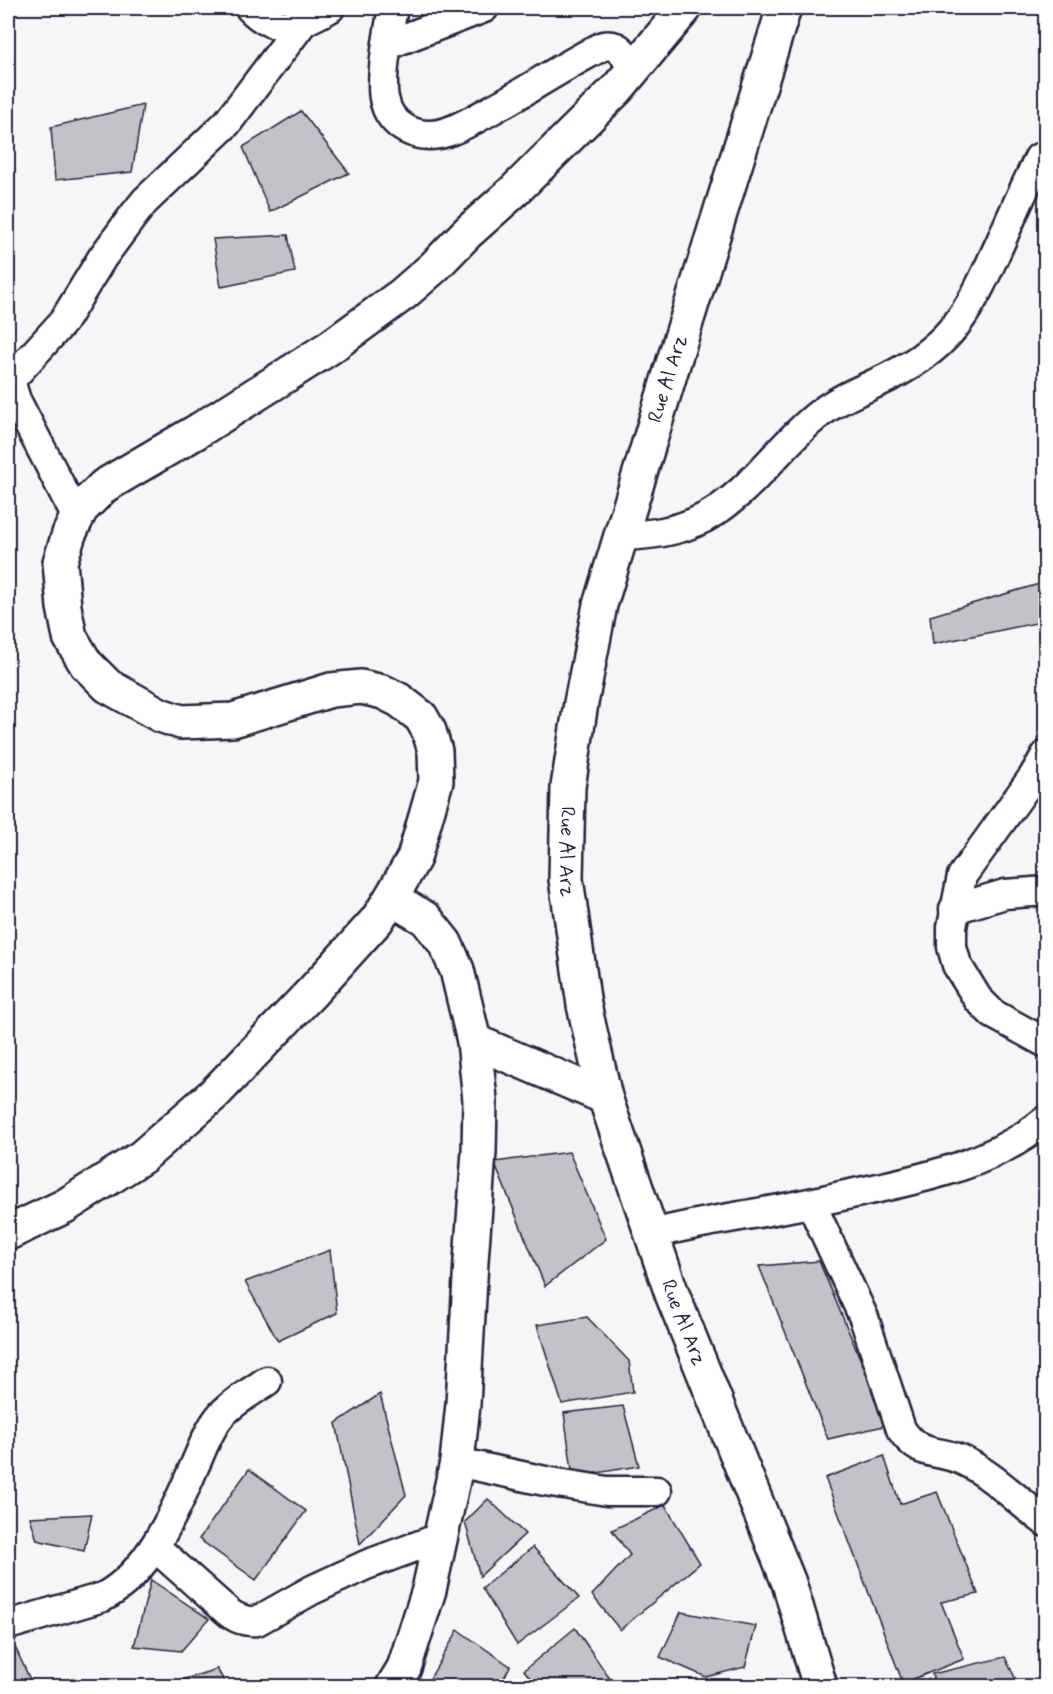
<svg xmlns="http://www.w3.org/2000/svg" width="1053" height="1694" font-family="Mynerve,sans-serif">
  <rect width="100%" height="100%" fill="#f6f6f7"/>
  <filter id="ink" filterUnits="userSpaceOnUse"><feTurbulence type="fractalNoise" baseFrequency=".0167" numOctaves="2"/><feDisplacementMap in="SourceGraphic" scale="12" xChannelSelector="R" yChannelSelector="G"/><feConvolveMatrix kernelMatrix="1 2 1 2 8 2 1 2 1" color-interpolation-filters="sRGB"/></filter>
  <g filter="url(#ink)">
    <g fill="#c2c2c9" stroke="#22223b" stroke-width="1.5">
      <polygon points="143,105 132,172 55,180 51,127"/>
      <polygon points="301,111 349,173 270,212 243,147"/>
      <polygon points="288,235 295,272 221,287 213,239"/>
      <polygon points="1046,582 1046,621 933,644 930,616"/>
      <polygon points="569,1152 606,1239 545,1286 494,1162"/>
      <polygon points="330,1250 337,1313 278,1341 245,1282"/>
      <polygon points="819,1261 888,1425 828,1439 759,1266"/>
      <polygon points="587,1317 629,1361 633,1392 562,1404 537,1325"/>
      <polygon points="380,1394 406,1495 360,1544 336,1423"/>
      <polygon points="623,1406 639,1466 573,1477 564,1413"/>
      <polygon points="884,1456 900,1504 937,1492 978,1594 941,1602 964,1659 903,1683 825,1478"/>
      <polygon points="249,1469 306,1511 256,1580 199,1539"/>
      <polygon points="488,1499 525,1534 480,1576 465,1522"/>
      <polygon points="665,1505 700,1563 620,1630 592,1595 630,1555 612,1530"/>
      <polygon points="92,1514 84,1551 37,1540 30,1517"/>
      <polygon points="533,1547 579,1598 517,1645 482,1588"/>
      <polygon points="151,1580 209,1619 181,1651 134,1646"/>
      <polygon points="681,1612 756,1626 745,1667 706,1677 660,1657"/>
      <polygon points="575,1628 615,1686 536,1686 524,1670"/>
      <polygon points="458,1630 510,1666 500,1686 434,1686 428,1682"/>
      <polygon points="16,1649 33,1686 8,1686 8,1652"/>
      <polygon points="1005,1657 1019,1686 935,1686 932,1674"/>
      <polygon points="217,1669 227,1686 163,1686"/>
    </g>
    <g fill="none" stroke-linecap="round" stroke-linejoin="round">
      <defs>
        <g id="minor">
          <path d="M250 8C278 37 300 24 330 8"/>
          <path d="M393 8C389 29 380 78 384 98 389 128 419 141 447 132 467 125 485 113 504 103 537 84 569 63 603 46 622 43 626 56 632 72"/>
          <polyline points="387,45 484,8"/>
          <polyline points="77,518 16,400 11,384 14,376 63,322 102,258 133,216 145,201 227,123 303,22"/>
          <path d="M620 536C650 535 677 532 704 518 751 493 778 446 819 414 839 398 864 389 887 378 915 364 943 344 961 318 978 294 989 267 1001 241 1013 213 1026 185 1039 158"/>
          <polyline points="1046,755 1033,777 962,876 952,927 952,947 957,965 978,999 993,1014 1046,1043"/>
          <polyline points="954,909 1005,894 1046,891"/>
          <path d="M811 1203 864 1318 901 1429C920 1459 937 1448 964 1461 994 1476 1019 1502 1046 1522"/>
          <path d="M653 1234C693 1223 733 1218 774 1210 803 1205 831 1198 860 1192 925 1178 993 1164 1046 1120"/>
          <polyline points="457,1462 545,1481 607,1491 657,1491"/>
          <path d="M155 1547 227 1611C236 1619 245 1622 257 1621L312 1590 366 1565 442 1537"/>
          <path d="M8 1625 103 1597C148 1574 175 1512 194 1467 202 1450 209 1428 222 1414 235 1401 252 1391 267 1381"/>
        </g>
        <g id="major">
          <path id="s1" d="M784 8 673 364 600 605 581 703 568 787 566 879 584 1005 605 1097 672 1294 789 1583 820 1686"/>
          <polyline points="391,898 426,919 445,943 457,970 474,1041 480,1100 479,1152 471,1261 463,1404 457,1462 429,1590 404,1668 393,1686"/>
          <polyline points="474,1041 605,1097"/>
          <polyline points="8,1233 65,1206 142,1157 214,1094 312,992 377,920 391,898 414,858 436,781 435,751 429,731 421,717 399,700 383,692 361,687 331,690 233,720 181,722 160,715 108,686 86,664 70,637 64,607 60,562 69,534 81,509 104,486 196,432 285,376 329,348 403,294 434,267 467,233 514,191 617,89 685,8"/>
        </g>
      </defs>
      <use href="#minor" stroke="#22223b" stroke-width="33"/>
      <use href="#major" stroke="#22223b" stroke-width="38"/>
      <use href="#minor" stroke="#fff" stroke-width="28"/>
      <use href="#major" stroke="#fff" stroke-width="33"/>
    </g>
  </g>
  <g text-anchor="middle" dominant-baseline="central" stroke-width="4.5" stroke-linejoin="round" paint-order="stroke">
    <g font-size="20" fill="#22223b" stroke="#fff">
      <text transform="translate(668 379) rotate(-73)">Rue Al Arz</text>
      <text stroke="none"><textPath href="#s1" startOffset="874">Rue Al Arz</textPath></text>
      <text stroke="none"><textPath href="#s1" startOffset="1362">Rue Al Arz</textPath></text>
    </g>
  </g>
  <rect width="1053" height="1694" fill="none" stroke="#fff" stroke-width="30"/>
  <rect x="15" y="15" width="1023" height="1664" fill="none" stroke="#22223b" stroke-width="2" filter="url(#ink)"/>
</svg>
